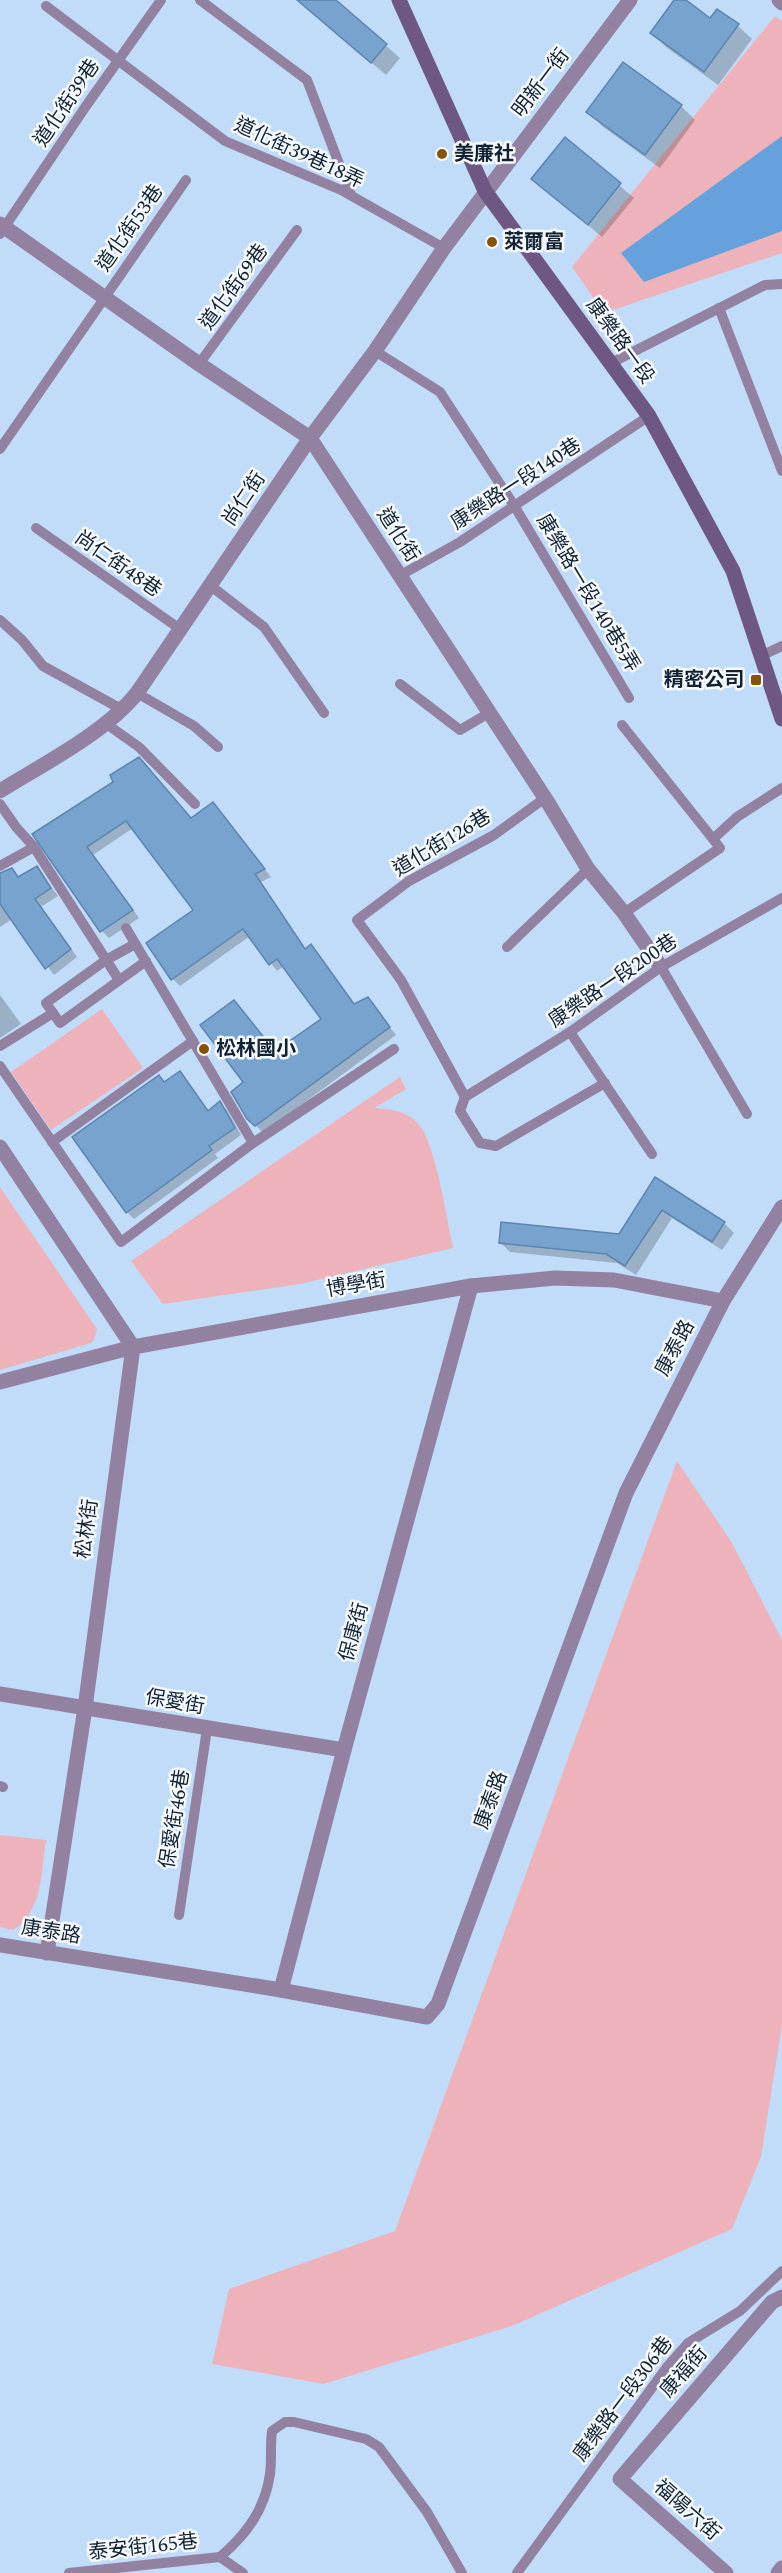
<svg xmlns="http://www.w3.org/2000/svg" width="782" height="2573" font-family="Spectral,'Noto Sans TC',serif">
  <rect width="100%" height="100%" fill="#c1dcf8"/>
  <g fill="#eeb2bb">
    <polygon points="775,16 782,21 782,253 604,313 572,267"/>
    <polygon points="102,1009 143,1068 51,1130 11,1072"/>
    <path d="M400 1077 406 1089 374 1108C390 1109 409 1111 420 1126 436 1146 447 1220 453 1248L300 1284 163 1304 131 1261Z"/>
    <polygon points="0,1187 97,1329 94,1340 91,1343 0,1370"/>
    <polygon points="677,1461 732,1543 782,1640 782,2025 761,2157 732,2229 512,2326 324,2384 212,2364 229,2289 395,2231"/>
    <path d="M0 1835 46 1840C41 1871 43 1912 13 1930L0 1927Z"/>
  </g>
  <polygon fill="#65a2dd" points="782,136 782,231 644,282 621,253"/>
  <g fill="#0003">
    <polygon points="297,0 333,0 400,58 386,75"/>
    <polygon points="676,0 683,0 711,20 717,11 738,26 752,39 718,85 666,47 652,33"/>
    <polygon points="681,106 695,120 660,168 602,126 588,112"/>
    <polygon points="565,139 634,198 602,237 533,179"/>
    <polygon points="115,783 191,820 213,804 271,877 261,882 306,949 311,946 318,954 355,1005 367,999 396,1035 263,1133 249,1118 234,1002 276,1053 323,1020 284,966 277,971 250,936 180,986 173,979 195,911 133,828 93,855 139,918 109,938 102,931 35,834"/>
    <polygon points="37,868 58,896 41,907 77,957 54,975 12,919 0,927 0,875 12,870 20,878"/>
    <polygon points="0,995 21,1024 0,1038"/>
    <polygon points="179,1073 209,1112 220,1103 227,1110 241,1135 215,1154 218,1158 134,1219 127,1212 159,1077 165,1083"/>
    <polygon points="656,1180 724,1223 734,1233 722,1250 672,1218 636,1275 617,1263 510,1252 500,1242 619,1235"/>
  </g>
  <g fill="#77a3ce" stroke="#5b85af" stroke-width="1.5">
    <polygon points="297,0 336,0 387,44 371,63"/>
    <polygon points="674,0 686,0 710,18 717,9 739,24 704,72 650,33"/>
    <polygon points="623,62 682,105 645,155 586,112"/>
    <polygon points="565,137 621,183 588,225 531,179"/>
    <polygon points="139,757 191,818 213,802 265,869 255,874 305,949 311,944 354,1004 368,997 390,1027 255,1126 247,1119 231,1092 243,1082 200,1025 234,1000 275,1051 321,1019 277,959 269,965 243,929 171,980 146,943 193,910 126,821 87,847 133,910 100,932 32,834 113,782 110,775"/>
    <polygon points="37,866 51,888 35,899 71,949 45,969 0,904 0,873 12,868 18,877"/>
    <polygon points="180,1071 208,1111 220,1101 235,1128 209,1146 212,1150 126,1213 72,1137 159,1075 164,1082"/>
    <polygon points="655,1177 725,1222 712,1242 662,1210 625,1266 606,1254 499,1243 501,1222 619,1234"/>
  </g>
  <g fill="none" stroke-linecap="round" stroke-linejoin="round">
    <g stroke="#9281a0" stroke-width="10">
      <polyline points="200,0 307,80 351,195"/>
      <polyline points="46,6 225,141 341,190 444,248"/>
      <polyline points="0,234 86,106 161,0"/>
      <polyline points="719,308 782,471"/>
      <polyline points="375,351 440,392 515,507 629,698"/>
      <polyline points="611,363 765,285 782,284"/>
      <polyline points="199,364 297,230"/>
      <polyline points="0,449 186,180"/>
      <polyline points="36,528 180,629"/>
      <polyline points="399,576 460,542 649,416"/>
      <polyline points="211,586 264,627 324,713"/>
      <polyline points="0,620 22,640 43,666 123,710"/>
      <polyline points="763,655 782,646"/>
      <polyline points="400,684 460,730 489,713"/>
      <polyline points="137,693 194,726 218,747"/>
      <polyline points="105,723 139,747 195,804"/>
      <polyline points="622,725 713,839"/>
      <polyline points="0,804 16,827 34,847 119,980"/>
      <polyline points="0,866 34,847"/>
      <polyline points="624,913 720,848 713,839 737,817 782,788"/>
      <polyline points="126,928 253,1143"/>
      <polyline points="135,944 106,960 46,1003 60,1023 146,961"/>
      <polyline points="507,947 588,869"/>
      <polyline points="661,967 747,1114"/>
      <polyline points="570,1032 652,1154"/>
      <polyline points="0,1046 53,1013"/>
      <polyline points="0,1066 121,1242 253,1143 394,1049"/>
      <polyline points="465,1097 401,980 357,920 409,881 494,835 545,798"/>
      <polyline points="465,1097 570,1032 661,967 782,898"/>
      <polyline points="465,1097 460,1111 480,1143 496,1146 605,1083"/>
      <polyline points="52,1142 193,1041"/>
      <polyline points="0,1786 3,1787"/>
      <polyline points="179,1915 207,1729"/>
      <path d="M220 2557C247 2534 265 2509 270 2474 272 2460 270 2445 272 2431L285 2422H294L366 2439 379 2447 427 2512 462 2573"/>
      <polyline points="220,2557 243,2573"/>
      <polyline points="69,2573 220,2557"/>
      <polyline points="517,2573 667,2367 688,2343 740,2311 782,2271"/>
    </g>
    <g stroke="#9281a0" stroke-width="15">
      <polyline points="779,0 782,3"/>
      <polyline points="0,224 199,364 310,438 547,801 588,869 624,913 661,967"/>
      <path d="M0 791C43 764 105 733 137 693L310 438 375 351 444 248 630 0"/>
      <polyline points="0,1147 133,1347 85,1708 47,1953"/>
      <polyline points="0,1382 133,1347 471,1286 555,1278 614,1280 723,1301"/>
      <polyline points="0,1694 344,1750"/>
      <polyline points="0,1945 281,1990 427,2017 438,2004 626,1493 723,1301 782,1207"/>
      <polyline points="281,1990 344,1750 471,1286"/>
      <polyline points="726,2573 620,2479 772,2302 782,2297"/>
      <polyline points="778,2573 782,2568"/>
    </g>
    <polyline stroke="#6f5783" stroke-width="15" points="399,0 485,191 649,416 733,571 782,719"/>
  </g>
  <g fill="#875300" stroke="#f6faff" stroke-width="2">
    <circle cx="442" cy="154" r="6"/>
    <circle cx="492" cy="242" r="6"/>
    <rect x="750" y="674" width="12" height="12" rx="3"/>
    <circle cx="204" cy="1049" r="6"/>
  </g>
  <g text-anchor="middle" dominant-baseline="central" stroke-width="5" stroke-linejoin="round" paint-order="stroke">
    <g font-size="20" fill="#112333" stroke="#f6faff">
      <text transform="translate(541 83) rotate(-53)">明新一街</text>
      <text transform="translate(67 103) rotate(-56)">道化街39巷</text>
      <text transform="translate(299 153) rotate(25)">道化街39巷18弄</text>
      <text transform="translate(130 228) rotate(-55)">道化街53巷</text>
      <text transform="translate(234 287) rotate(-54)">道化街69巷</text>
      <text transform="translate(620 341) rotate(54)">康樂路一段</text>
      <text transform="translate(516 484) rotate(-33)">康樂路一段140巷</text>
      <text transform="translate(244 499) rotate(-56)">尚仁街</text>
      <text transform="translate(398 535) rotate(57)">道化街</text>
      <text transform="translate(118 564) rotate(35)">尚仁街48巷</text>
      <text transform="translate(588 593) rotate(59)">康樂路一段140巷5弄</text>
      <text transform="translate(442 843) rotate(-31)">道化街126巷</text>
      <text transform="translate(613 981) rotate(-34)">康樂路一段200巷</text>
      <text transform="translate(356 1285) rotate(-10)">博學街</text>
      <text transform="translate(675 1348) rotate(-62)">康泰路</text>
      <text transform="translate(87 1529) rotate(-82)">松林街</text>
      <text transform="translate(354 1632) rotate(-75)">保康街</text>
      <text transform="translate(175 1702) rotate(10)">保愛街</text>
      <text transform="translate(491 1800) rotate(-70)">康泰路</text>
      <text transform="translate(175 1819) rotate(-81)">保愛街46巷</text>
      <text transform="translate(51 1932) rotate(9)">康泰路</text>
      <text transform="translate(684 2372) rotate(-49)">康福街</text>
      <text transform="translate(623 2399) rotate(-53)">康樂路一段306巷</text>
      <text transform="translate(687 2510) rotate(41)">福陽六街</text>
      <text transform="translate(143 2547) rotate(-6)">泰安街165巷</text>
    </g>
    <g font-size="20" font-weight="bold" fill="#112333" stroke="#f6faff" text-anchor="start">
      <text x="454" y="154">美廉社</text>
      <text x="504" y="242">萊爾富</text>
      <text x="744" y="680" text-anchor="end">精密公司</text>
      <text x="216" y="1049">松林國小</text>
    </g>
  </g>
</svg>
